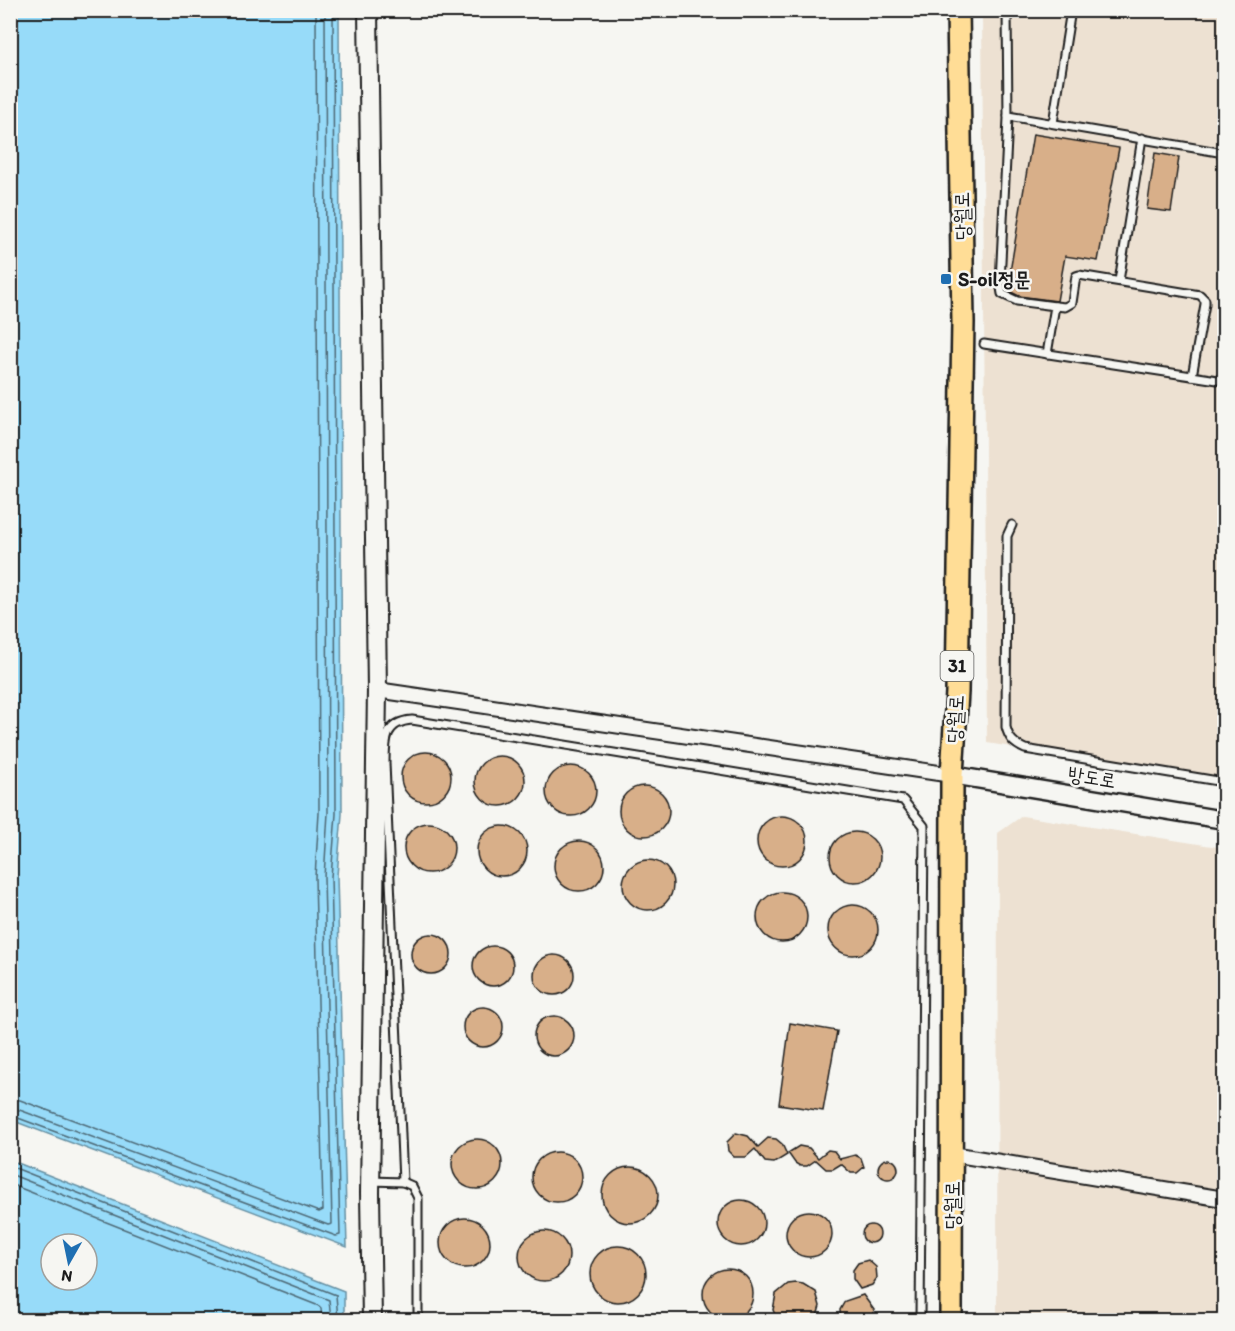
<svg xmlns="http://www.w3.org/2000/svg" width="1235" height="1331" font-family="Itim,'Poor Story',sans-serif">
  <rect width="100%" height="100%" fill="#f6f6f2"/>
  <filter id="ink" filterUnits="userSpaceOnUse"><feTurbulence type="fractalNoise" baseFrequency=".0167" numOctaves="2"/><feDisplacementMap in="SourceGraphic" scale="12" xChannelSelector="R" yChannelSelector="G"/><feConvolveMatrix kernelMatrix="1 2 1 2 8 2 1 2 1" color-interpolation-filters="sRGB"/></filter>
  <g filter="url(#ink)">
    <g fill="#ede1d2">
      <polygon points="982,11 1224,11 1224,780 987,743"/>
      <polygon points="1022,816 1224,848 1224,1320 997,1320 998,833"/>
    </g>
    <g fill="#97dbf9" stroke="#668fa1" stroke-width="1.5" fill-rule="evenodd">
      <polygon points="10,11 339,11 342,814 337,876 347,1247 11,1120"/>
      <path d="M10 1160 344 1291V1320H11ZM51 1244H87V1280H51Z"/>
    </g>
    <g fill="none" stroke-linecap="round" stroke-linejoin="round">
      <g stroke="#4d6874" stroke-width="1.5">
        <polyline points="10,1099 20,1100 319,1212 323,1210 315,877 319,813 316,10"/>
        <polyline points="10,1108 17,1109 328,1225 332,1224 324,877 328,813 325,10"/>
        <polyline points="10,1115 336,1236 340,1235 331,877 336,814 333,10"/>
        <polyline points="10,1166 336,1295 338,1320"/>
        <polyline points="10,1174 329,1300 331,1320"/>
        <polyline points="10,1184 319,1306 321,1308 322,1320"/>
      </g>
    </g>
    <g fill="#d8af89" stroke="#1c1c1c" stroke-width="1.5">
      <polygon points="1033,134 1119,148 1098,261 1065,256 1057,301 1019,296 1007,290"/>
      <polygon points="1155,153 1179,157 1171,212 1147,209"/>
      <circle cx="426" cy="777" r="25"/>
      <circle cx="500" cy="781" r="25"/>
      <circle cx="571" cy="791" r="25"/>
      <circle cx="644" cy="811" r="25"/>
      <circle cx="782" cy="841" r="25"/>
      <circle cx="429" cy="848" r="25"/>
      <circle cx="502" cy="851" r="25"/>
      <circle cx="855" cy="857" r="25"/>
      <circle cx="579" cy="866" r="25"/>
      <circle cx="648" cy="885" r="25"/>
      <circle cx="782" cy="917" r="25"/>
      <circle cx="853" cy="930" r="25"/>
      <circle cx="431" cy="954" r="20"/>
      <circle cx="493" cy="966" r="20"/>
      <circle cx="554" cy="975" r="20"/>
      <circle cx="483" cy="1027" r="20"/>
      <circle cx="554" cy="1036" r="20"/>
      <polygon points="790,1023 837,1031 823,1111 779,1104"/>
      <polygon points="736,1133 748,1136 758,1147 768,1138 776,1139 782,1144 787,1155 774,1163 765,1162 755,1149 746,1157 734,1157 728,1151 727,1142"/>
      <circle cx="477" cy="1164" r="25"/>
      <polygon points="799,1146 809,1148 818,1158 828,1150 834,1151 840,1159 855,1155 861,1158 864,1167 857,1173 851,1173 841,1164 833,1169 826,1169 816,1160 807,1166 800,1166 795,1163 788,1153"/>
      <circle cx="557" cy="1177" r="25"/>
      <circle cx="888" cy="1169" r="10"/>
      <circle cx="630" cy="1195" r="28"/>
      <circle cx="741" cy="1223" r="23"/>
      <circle cx="809" cy="1234" r="23"/>
      <circle cx="465" cy="1243" r="25"/>
      <circle cx="871" cy="1234" r="9"/>
      <circle cx="544" cy="1256" r="25"/>
      <circle cx="618" cy="1274" r="28"/>
      <polygon points="868,1260 876,1267 877,1278 872,1285 860,1289 853,1279 853,1270 858,1263"/>
      <circle cx="728" cy="1294" r="25"/>
      <polygon points="796,1283 803,1284 816,1292 820,1306 816,1320 778,1320 776,1317 773,1310 776,1294 788,1284"/>
      <polygon points="863,1295 874,1310 873,1320 841,1320 840,1310 845,1301"/>
    </g>
    <g fill="none" stroke-linecap="round" stroke-linejoin="round">
      <defs>
        <g id="service">
          <polyline points="1007,10 1008,118 1000,282 1002,294 1017,301 1055,306 1047,354"/>
          <polyline points="1008,116 1224,153"/>
          <polyline points="1053,123 1071,10"/>
          <polyline points="1119,281 1142,138"/>
          <polyline points="1055,306 1065,307 1072,303 1076,276 1079,275 1200,295 1205,300 1205,304 1192,376"/>
          <polyline points="984,344 1224,381"/>
          <path d="M1012 525 1007 536 1006 727C1009 739 1014 744 1025 749L1224 782"/>
          <polyline points="371,1181 403,1182 412,1186 418,1198 418,1320"/>
          <path d="M403 1182 385 763C385 740 385 722 412 720L903 800 924 826 920 1320"/>
        </g>
        <g id="minor">
          <polyline points="377,690 952,775"/>
          <polyline points="952,1154 1224,1199"/>
        </g>
        <polyline id="tertiary" points="952,775 1224,820"/>
        <polyline id="secondary" points="368,10 377,690 370,1193 372,1320"/>
        <polyline id="primary" points="951,1320 952,775 957,692 963,322 958,10"/>
      </defs>
      <use href="#service" stroke="#1c1c1c" stroke-width="11"/>
      <use href="#minor" stroke="#1c1c1c" stroke-width="18"/>
      <use href="#tertiary" stroke="#1c1c1c" stroke-width="21"/>
      <use href="#secondary" stroke="#1c1c1c" stroke-width="22"/>
      <use href="#primary" stroke="#1c1c1c" stroke-width="26"/>
      <use href="#service" stroke="#f6f6f2" stroke-width="7"/>
      <use href="#minor" stroke="#f6f6f2" stroke-width="14"/>
      <use href="#tertiary" stroke="#f6f6f2" stroke-width="16"/>
      <use href="#secondary" stroke="#f6f6f2" stroke-width="18"/>
      <use href="#primary" stroke="#ffdd96" stroke-width="21"/>
    </g>
  </g>
  <rect fill="#1f6fb2" stroke="#f6f6f2" stroke-width="2" x="940" y="273" width="12" height="12" rx="3"/>
  <g text-anchor="middle" dominant-baseline="central" stroke-width="5" stroke-linejoin="round" paint-order="stroke">
    <rect fill="#f6f6f2" stroke="#5d5d5c" stroke-width="1.5" x="940.5" y="651" width="33" height="30" rx="4.5"/>
    <g font-size="18" font-weight="bold" fill="#1c1c1c">
      <text x="957" y="666">31</text>
    </g>
    <g font-size="20" fill="#1c1c1c" stroke="#f6f6f2">
      <text transform="translate(962 216) rotate(-91)">당월로</text>
      <text transform="translate(955 719) rotate(-87)">당월로</text>
      <text transform="translate(1092 777) rotate(9)">방도로</text>
      <text transform="translate(952 1205) rotate(-90)">당월로</text>
    </g>
    <g font-size="20" font-weight="bold" fill="#1c1c1c" stroke="#f6f6f2" text-anchor="start">
      <text x="958" y="279">S-oil정문</text>
    </g>
  </g>
  <rect width="1235" height="1331" fill="none" stroke="#f6f6f2" stroke-width="36"/>
  <rect x="18" y="18" width="1199" height="1295" fill="none" stroke="#1c1c1c" stroke-width="2" filter="url(#ink)"/>
  <g transform="translate(69 1262) rotate(189)"><circle r="28" fill="#f6f6f2" stroke="#9f9f9c" stroke-width="1.5"/>
  <path d="M0-4.5L10 22L0 15L-10 22Z" fill="#1f6fb2"/>
  <text y="-9" font-size="16" font-weight="bold" text-anchor="middle" fill="#1c1c1c">N</text>
  </g>
</svg>
